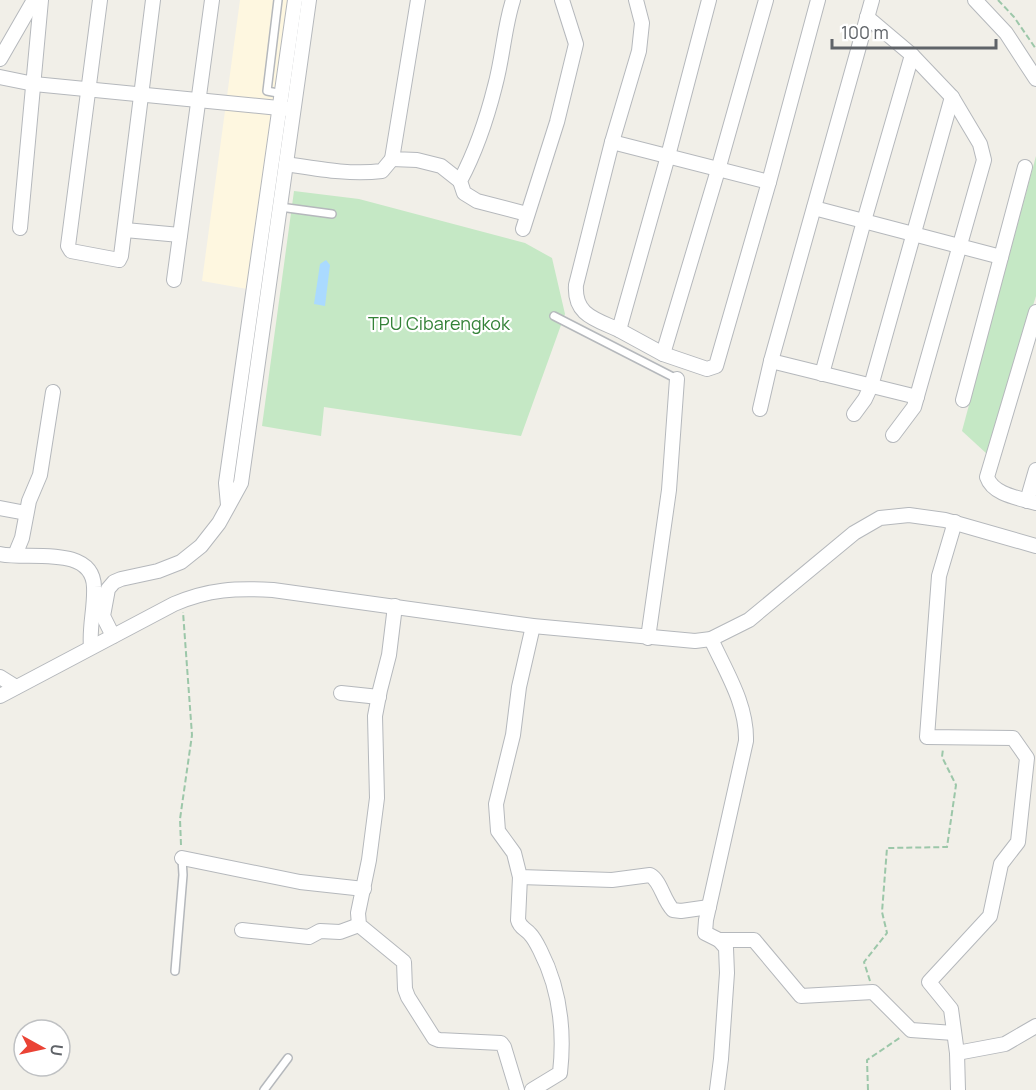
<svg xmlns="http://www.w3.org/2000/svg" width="1036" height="1090" font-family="Manrope,sans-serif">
  <rect width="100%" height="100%" fill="#f1efe8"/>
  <polygon fill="#fef7e0" points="240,0 295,0 259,291 202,281"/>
  <g fill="#c5e8c5">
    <polygon points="1036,156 1036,296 987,454 962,431"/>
    <polygon points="294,191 359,199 525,243 552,258 565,314 521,436 324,407 321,436 262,426"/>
  </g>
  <polygon fill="#aadaff" points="326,260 330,265 325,306 314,304 320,264"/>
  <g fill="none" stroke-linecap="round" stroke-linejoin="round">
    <defs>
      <g id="lane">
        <polyline points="278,0 267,91 283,94"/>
        <polyline points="280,207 332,214"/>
        <polyline points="554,316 677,379"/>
        <polyline points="175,971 183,875 182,858"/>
        <polyline points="264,1090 288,1058"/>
      </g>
      <g id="street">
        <polyline points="100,0 68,246 71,251 119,260 121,256 153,0"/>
        <polyline points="418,0 392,159 417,160 441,166 460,181"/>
        <path d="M513 0C504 28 503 57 495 86 487 118 476 151 460 181L464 193 477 201 527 214"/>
        <path d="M636 0 642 23 639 51 612 142 576 285C574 315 595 319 619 330L668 156 709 0"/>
        <polyline points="975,0 1006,33 1036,79"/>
        <polyline points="867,17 912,55 952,97 980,144 984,160 914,407 893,435"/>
        <polyline points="0,59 34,0"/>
        <polyline points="0,77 34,84 289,109"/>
        <polyline points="612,142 769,182"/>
        <path d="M286 164C319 169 350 175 382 171L392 159"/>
        <polyline points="814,208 1001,257"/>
        <polyline points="20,228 41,0"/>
        <polyline points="523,229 557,122 576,44 562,0"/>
        <polyline points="125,230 180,235"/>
        <polyline points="174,280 212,0"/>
        <path d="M1036 312 987 477C993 495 1019 498 1036 503"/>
        <polyline points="619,330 663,354 707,369 716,366 769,182 818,0"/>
        <polyline points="663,354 718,170 766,0"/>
        <polyline points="771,361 917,397"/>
        <polyline points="822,374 864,221 912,55"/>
        <polyline points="963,400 1025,167"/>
        <polyline points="760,409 771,361 872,0"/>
        <polyline points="854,414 865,399 871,386 952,97"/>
        <polyline points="1027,501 1036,470"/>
        <polyline points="228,505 226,483 295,0"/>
        <polyline points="0,508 26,513"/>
        <polyline points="955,522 939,576 927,737 1013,738 1027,758 1018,842 1001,864 990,916 929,982 951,1009 957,1053 958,1090"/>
        <path d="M0 554C27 560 93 544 94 587 95 608 89 627 91 647"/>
        <polyline points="15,555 22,538 29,501 40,475 53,392"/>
        <polyline points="395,606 389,655 380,690 375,716 377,798 369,860 358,913 359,925 404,962 405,989 408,997 434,1038 439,1040 501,1043 504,1047 517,1090"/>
        <path d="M533 626 519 687 513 735 496 804 498 831 514 853 520 877 612 880 650 875C661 881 663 900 673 910L681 911 709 907"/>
        <polyline points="113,636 103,616 108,589 114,582 121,579 158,571 181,562 201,546 219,523 241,483 309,0"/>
        <polyline points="648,638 669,490 677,379"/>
        <path d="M711 639C726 672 747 704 746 741L706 920 705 933 719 940H754L801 996 873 992 911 1030 954 1033"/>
        <polyline points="0,677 16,687"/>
        <polyline points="341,693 379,697"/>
        <path d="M0 696 174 604C209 589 236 588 273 590L533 626 695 641 711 639 749 620 854 533 880 518 909 515 945 520 1036 546"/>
        <polyline points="182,858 300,882 364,889"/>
        <path d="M520 877 518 920C520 928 525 928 530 934 534 938 537 944 540 950 560 989 565 1029 560 1073L532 1090"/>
        <polyline points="242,930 309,937 320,931 340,932 359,925"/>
        <polyline points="957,1053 1005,1044 1036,1026"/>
        <polyline points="717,1090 721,1059 727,973 726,948 719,940"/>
      </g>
    </defs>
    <use href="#lane" stroke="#b5b8bc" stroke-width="10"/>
    <use href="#street" stroke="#b5b8bc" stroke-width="16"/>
    <g stroke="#9cc7a9" stroke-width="2" stroke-dasharray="6 3" stroke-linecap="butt">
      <polyline points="998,0 1014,17 1036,49"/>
      <polyline points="181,845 180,819 192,735 183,612"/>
      <polyline points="870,981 864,962 887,933 882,912 887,848 947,847 956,785 942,757 943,749"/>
      <polyline points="868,1090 867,1060 901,1037"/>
    </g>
    <use href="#lane" stroke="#fff" stroke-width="7"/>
    <use href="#street" stroke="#fff" stroke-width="14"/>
  </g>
  <g text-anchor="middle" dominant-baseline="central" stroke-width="4.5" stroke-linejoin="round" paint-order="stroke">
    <g font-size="18" fill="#348238" stroke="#fff">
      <text x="439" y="323">TPU Cibarengkok</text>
    </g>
  </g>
  <g transform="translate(42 1048) rotate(98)"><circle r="28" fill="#ffffff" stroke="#bfc1c3" stroke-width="1.5"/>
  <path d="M0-4.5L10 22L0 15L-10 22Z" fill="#ea4335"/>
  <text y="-9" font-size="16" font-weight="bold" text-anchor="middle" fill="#5f6368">U</text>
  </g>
  <path d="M832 39v9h164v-9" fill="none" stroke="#5f6368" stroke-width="3"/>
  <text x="841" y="39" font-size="18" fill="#5f6368" stroke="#ffffff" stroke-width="4.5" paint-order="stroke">100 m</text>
</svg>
